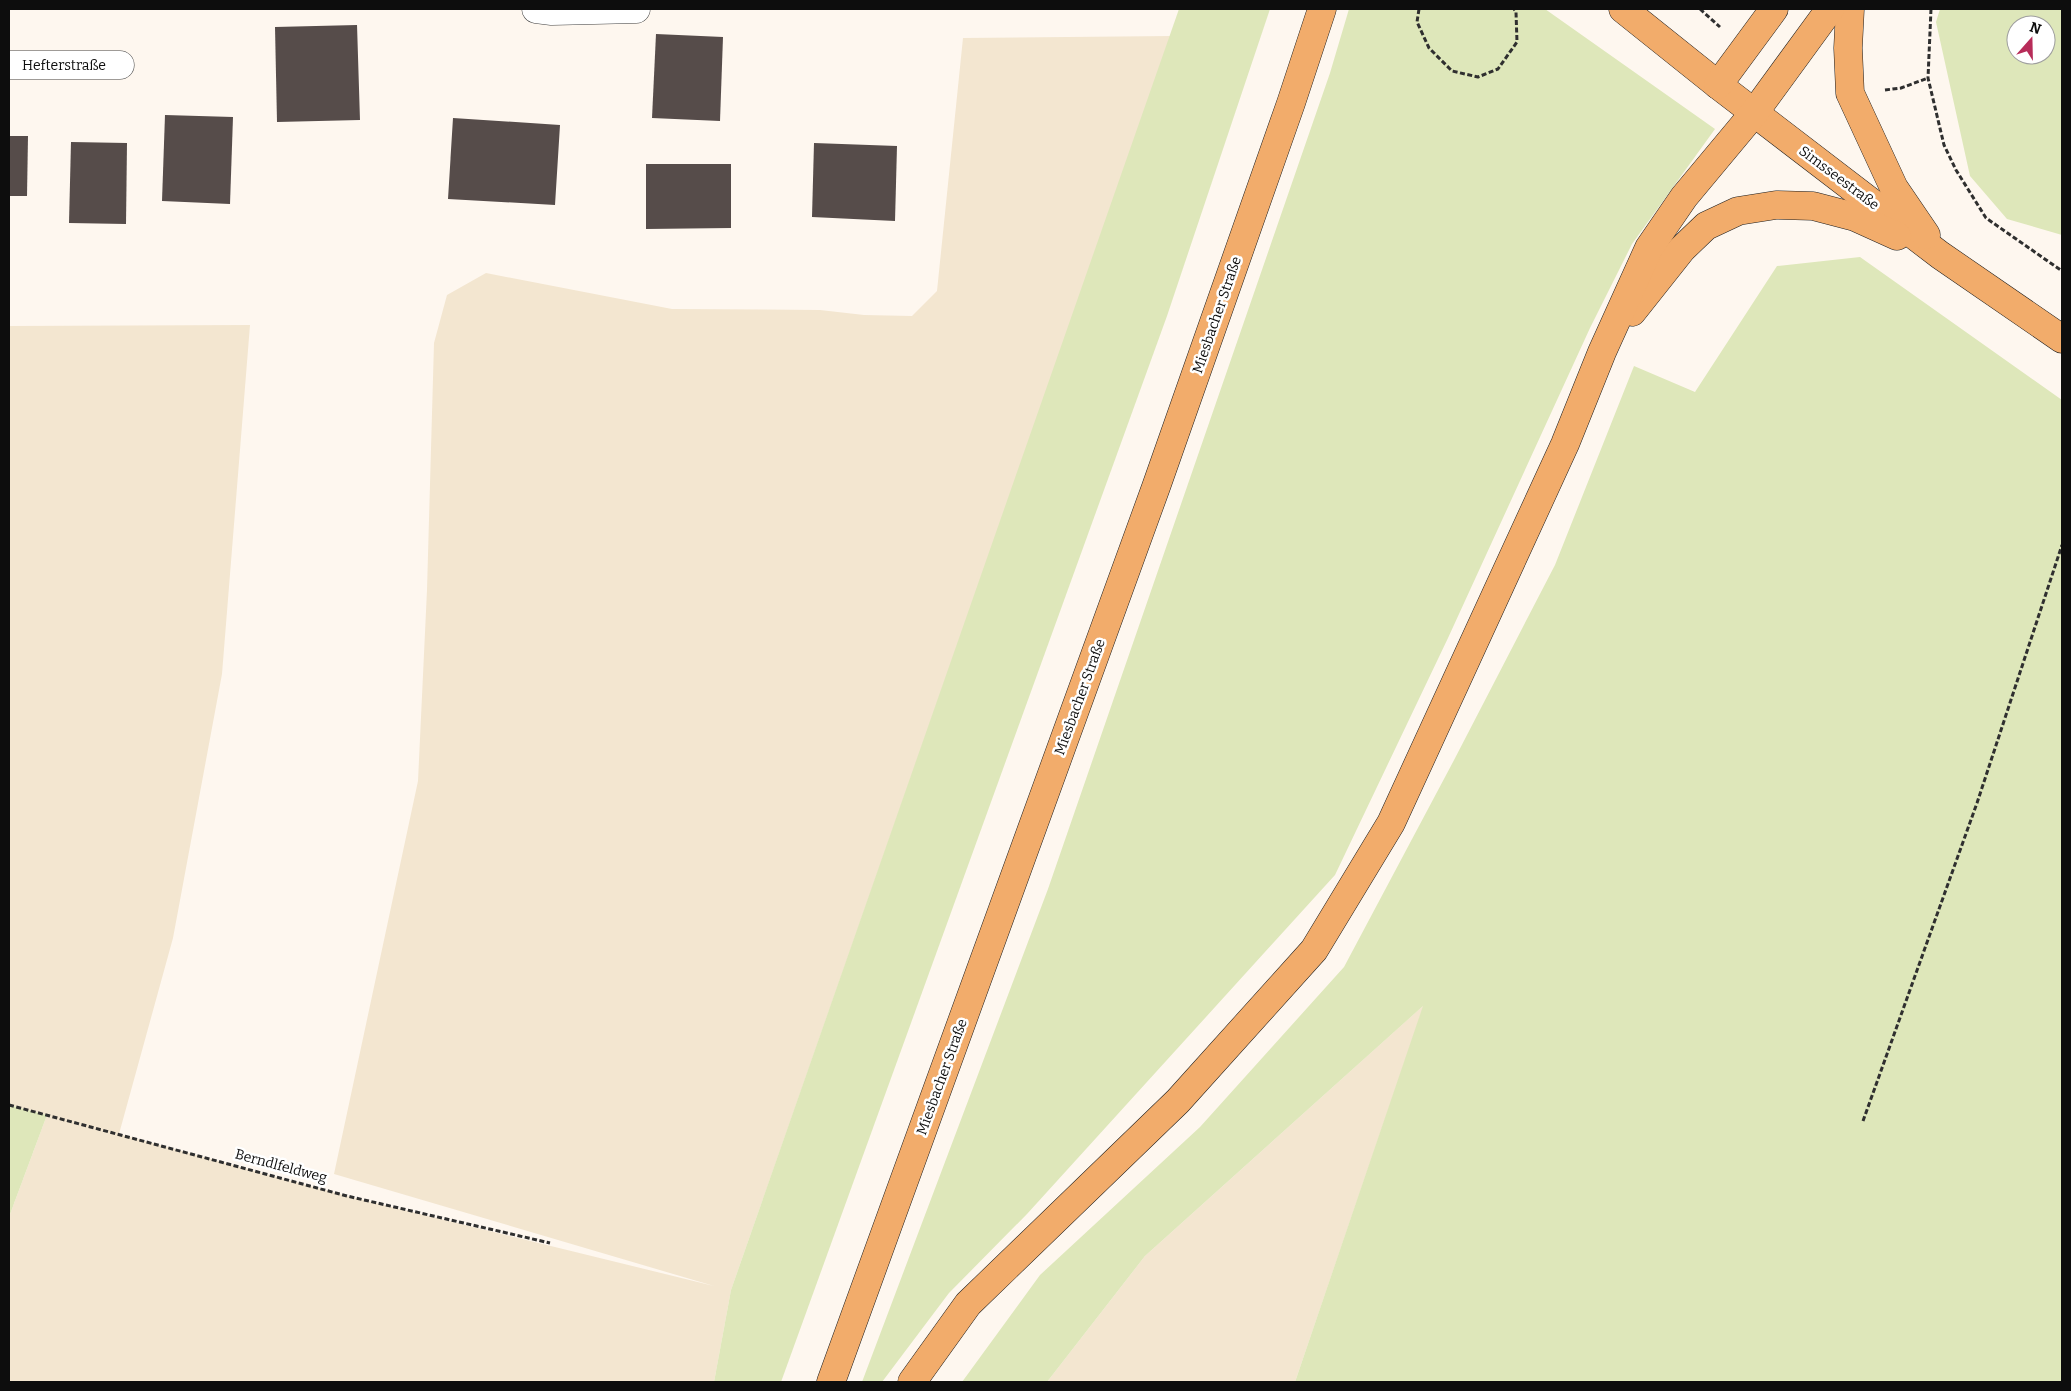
<svg xmlns="http://www.w3.org/2000/svg" width="2071" height="1391" font-family="Bitter,serif">
  <rect width="100%" height="100%" fill="#fef7ef"/>
  <g fill="#f3e6d0">
    <polygon points="1171,36 731,1290 714,1382 9,1382 9,1217 47,1115 9,1105 9,326 250,325 222,674 173,938 119,1134 347,1196 714,1286 334,1174 418,781 427,590 434,343 447,295 486,273 672,309 820,310 864,315 912,316 937,291 963,38"/>
    <polygon points="1424,1005 1295,1382 1047,1382 1145,1256"/>
  </g>
  <g fill="#dee7ba" fill-rule="evenodd">
    <polygon points="1179,9 1270,9 1167,316 781,1382 714,1382 731,1290"/>
    <polygon points="1349,9 1545,9 1715,129 1632,244 1590,328 1448,638 1335,875 1027,1214 949,1293 882,1382 862,1382 1048,889 1330,73"/>
    <path d="M1940 9H2062V235L2007 219 1970 176 1936 22ZM2016 25H2046V55H2016Z"/>
    <polygon points="1860,257 2062,400 2062,1382 1295,1382 1423,1006 1145,1256 1047,1382 962,1382 1040,1275 1200,1127 1344,967 1453,762 1555,565 1634,366 1695,392 1777,266"/>
    <polygon points="9,1105 47,1115 9,1217"/>
  </g>
  <g fill="#564c4a">
    <polygon points="357,25 360,120 277,122 275,27"/>
    <polygon points="656,34 723,37 720,121 652,118"/>
    <polygon points="165,115 233,117 230,204 162,201"/>
    <polygon points="453,118 560,125 555,205 448,199"/>
    <polygon points="9,136 28,136 27,196 9,196"/>
    <polygon points="71,142 127,143 126,224 69,223"/>
    <polygon points="814,143 897,146 895,221 812,217"/>
    <polygon points="646,164 731,164 731,228 646,229"/>
  </g>
  <g fill="none" stroke-linecap="round" stroke-linejoin="round">
    <defs>
      <g id="minor">
        <polyline points="536,9 552,11 636,9"/>
        <polyline points="9,65 120,65"/>
      </g>
      <g id="major">
        <polyline points="1623,9 1718,85 1940,255 2062,339"/>
        <polyline points="1850,9 1848,48 1850,93 1894,188 1926,235"/>
        <polyline points="1718,85 1774,9"/>
        <polyline points="1632,312 1682,249 1706,226 1738,211 1776,205 1813,206 1855,217 1897,236"/>
        <polyline points="831,1382 1156,487 1291,103 1322,9"/>
        <polyline points="912,1382 968,1304 1178,1101 1314,950 1391,823 1565,444 1602,352 1649,248 1684,197 1754,113 1830,9"/>
      </g>
    </defs>
    <use href="#minor" stroke="#404040" stroke-width="29"/>
    <use href="#major" stroke="#1e1e1e" stroke-width="29"/>
    <g stroke="#2f2f2f" stroke-width="3" stroke-dasharray="5 2.5" stroke-linecap="butt">
      <polyline points="1419,9 1417,22 1429,48 1452,71 1478,77 1498,69 1517,42 1516,12 1514,9"/>
      <polyline points="1700,9 1720,27"/>
      <polyline points="1931,9 1928,78 1944,145 1956,170 1986,218 2062,271"/>
      <polyline points="1885,90 1901,88 1928,78"/>
      <polyline points="9,1105 347,1196 550,1243"/>
      <polyline points="1863,1121 1977,803 2062,545"/>
    </g>
    <use href="#minor" stroke="#fff" stroke-width="28"/>
    <use href="#major" stroke="#f2ac6b" stroke-width="28"/>
  </g>
  <g text-anchor="middle" dominant-baseline="central" stroke-width="5" stroke-linejoin="round" paint-order="stroke">
    <g font-size="14" fill="#0d0d0d" stroke="#fff">
      <text x="64" y="65">Hefterstraße</text>
      <text transform="translate(1839 178) rotate(37)">Simsseestraße</text>
      <text transform="translate(1217 315) rotate(-71)">Miesbacher Straße</text>
      <text transform="translate(1080 697) rotate(-70)">Miesbacher Straße</text>
      <text transform="translate(942 1077) rotate(-70)">Miesbacher Straße</text>
      <text transform="translate(281 1166) rotate(15)">Berndlfeldweg</text>
    </g>
  </g>
  <rect width="2071" height="1391" fill="none" stroke="#0d0d0d" stroke-width="20"/>
  <g transform="translate(2031 40) rotate(20)"><circle r="24" fill="#ffffff" stroke="#9e9e9e"/>
  <path d="M0-4L9 19L0 12L-9 19Z" fill="#b72c59"/>
  <text y="-8" font-size="14" font-weight="bold" text-anchor="middle" fill="#0d0d0d">N</text>
  </g>
</svg>
